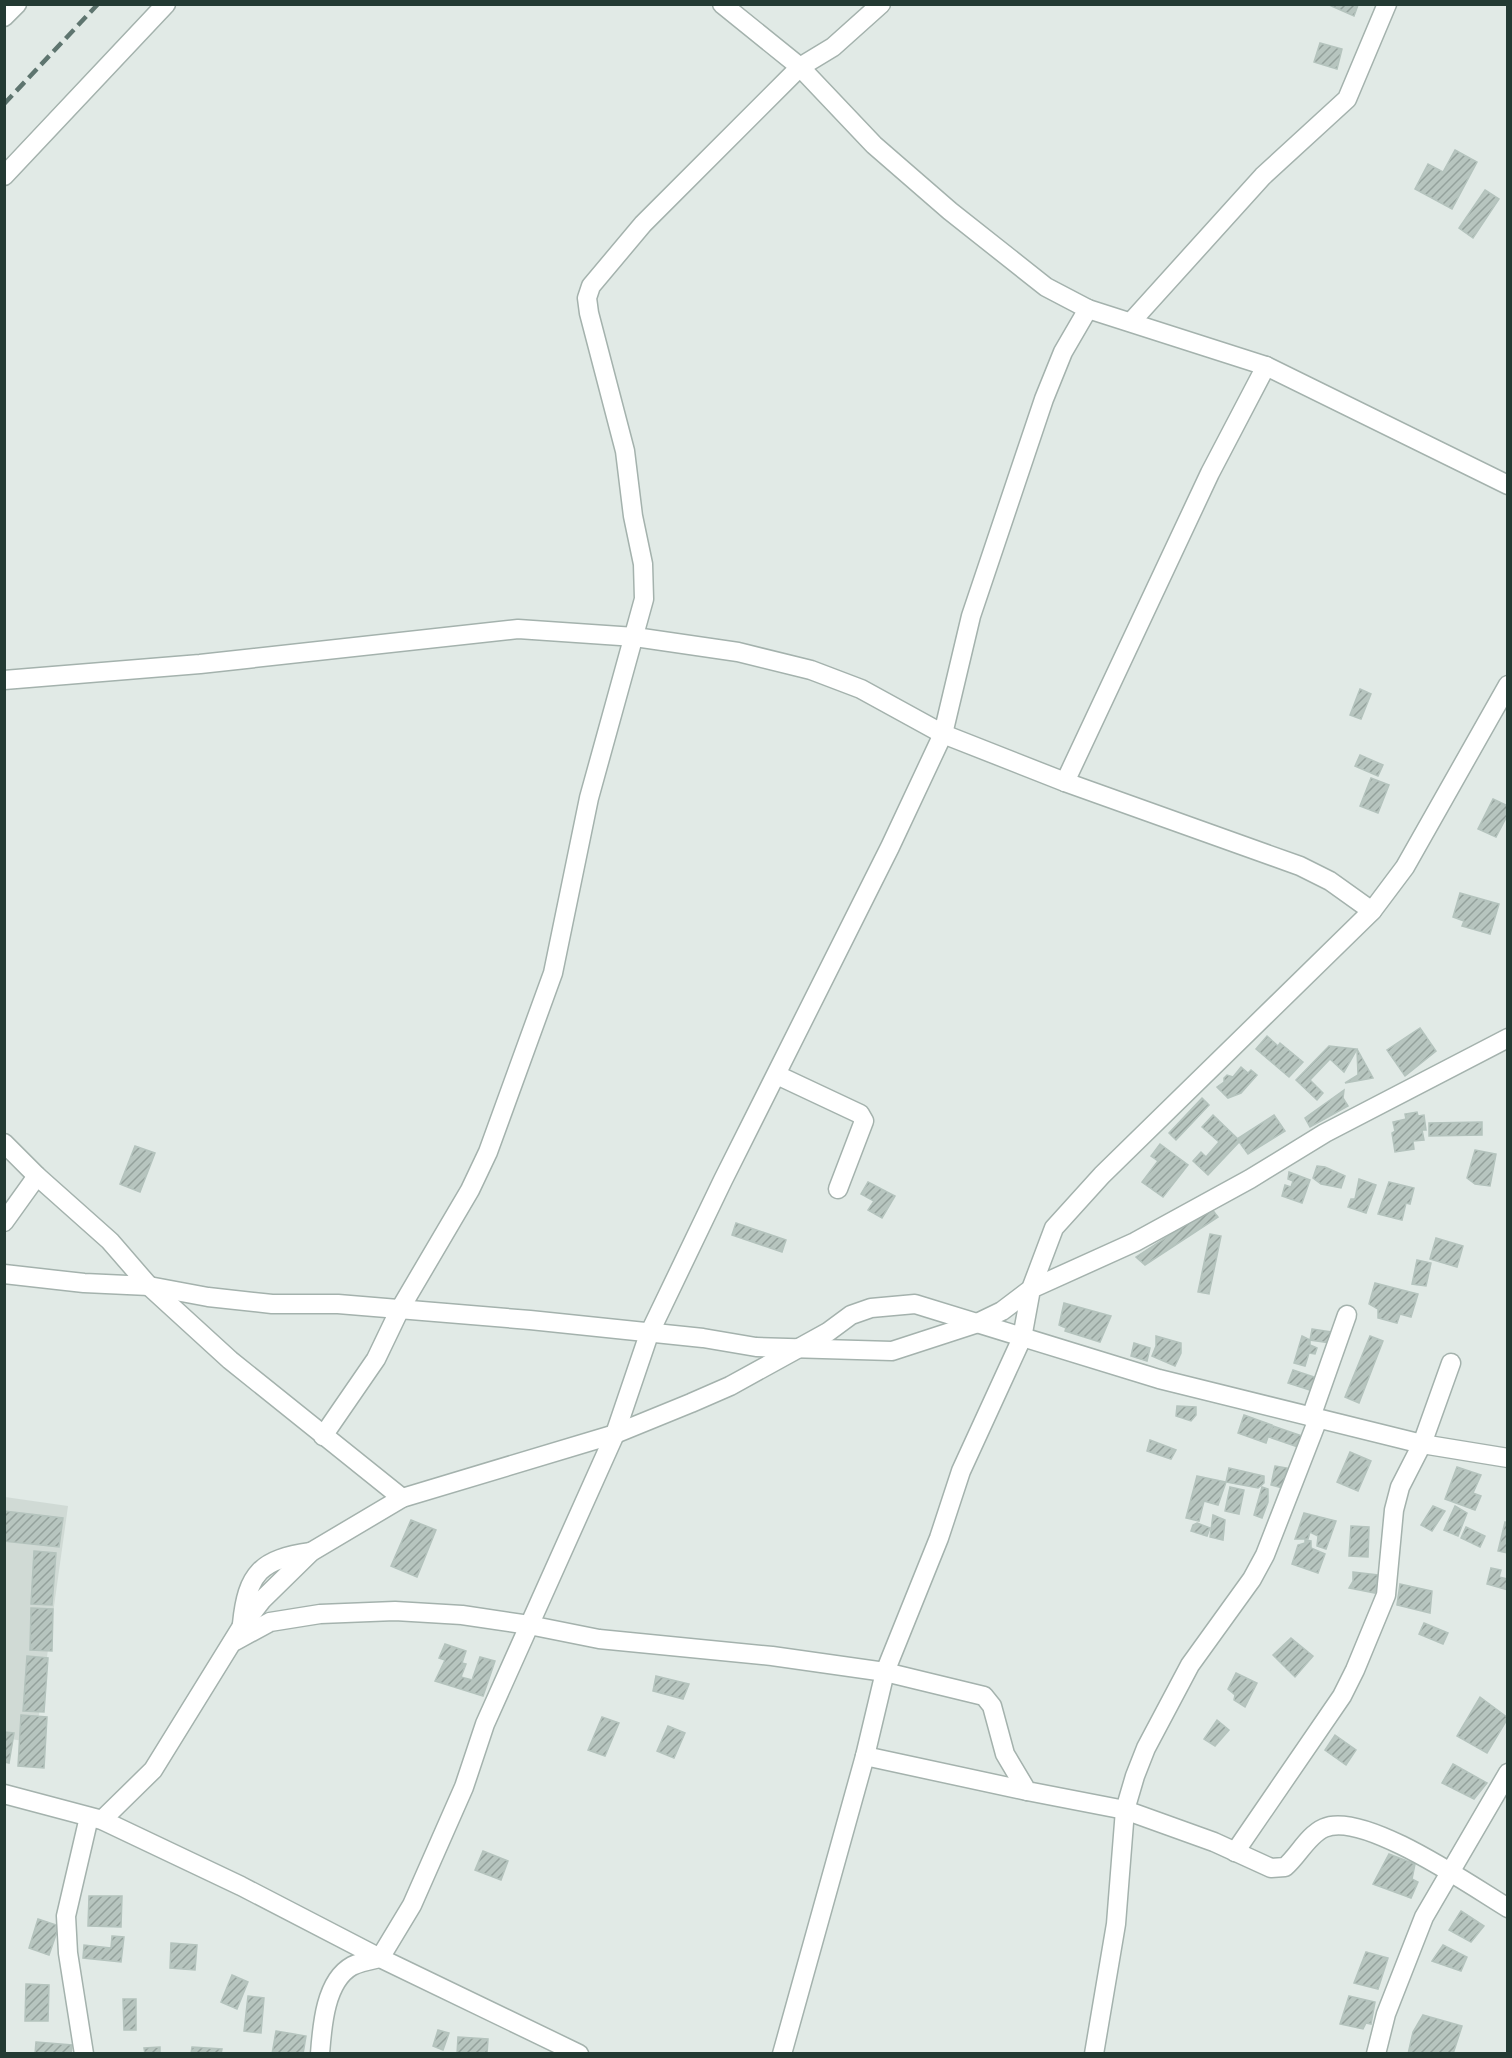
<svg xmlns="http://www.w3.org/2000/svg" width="1512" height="2058" font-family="Montserrat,sans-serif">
  <defs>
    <pattern id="building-hatch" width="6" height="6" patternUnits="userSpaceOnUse" patternTransform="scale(1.5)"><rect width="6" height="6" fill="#b7c5bf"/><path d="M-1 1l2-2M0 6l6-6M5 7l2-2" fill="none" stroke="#94a19c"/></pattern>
  </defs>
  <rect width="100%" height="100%" fill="#e1eae6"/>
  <polygon fill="#d0dad5" points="5,1497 68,1506 35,1743 5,1738"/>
  <g fill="url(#building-hatch)" stroke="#b4c3bd" stroke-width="1.5">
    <polygon points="1327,4 1357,4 1358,5 1354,16"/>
    <polygon points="1320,43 1342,49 1337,69 1314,62"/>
    <polygon points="1455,150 1477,162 1452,209 1415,189 1428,164 1443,172"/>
    <polygon points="1485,190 1499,199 1473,238 1459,228"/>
    <polygon points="1360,689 1371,694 1361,719 1350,715"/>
    <polygon points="1360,755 1383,765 1378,776 1355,766"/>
    <polygon points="1371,778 1389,785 1378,813 1360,806"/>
    <polygon points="1493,799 1508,806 1508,814 1496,837 1478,829"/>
    <polygon points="1460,893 1499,904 1490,934 1462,926 1464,921 1453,917"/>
    <polygon points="1420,1028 1436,1051 1405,1076 1387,1050"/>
    <polygon points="1267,1036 1278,1046 1280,1043 1303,1062 1289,1077 1256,1049"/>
    <polygon points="1329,1046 1357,1049 1344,1072 1330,1059 1310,1080 1323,1093 1317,1100 1296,1080"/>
    <polygon points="1357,1049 1373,1078 1345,1083 1358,1075"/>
    <polygon points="1241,1067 1248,1073 1251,1070 1257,1075 1241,1093 1228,1098 1217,1087 1224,1082 1224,1078 1227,1075 1233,1077"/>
    <polygon points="1344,1090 1343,1098 1348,1106 1310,1127 1305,1118"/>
    <polygon points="1202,1098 1209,1105 1176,1140 1169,1133"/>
    <polygon points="1417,1112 1418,1116 1424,1115 1426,1130 1422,1130 1424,1140 1413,1141 1414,1149 1395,1152 1392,1133 1395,1131 1393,1122 1406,1119 1405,1114"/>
    <polygon points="1213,1115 1240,1141 1208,1175 1193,1161 1201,1152 1206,1157 1219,1142 1202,1127"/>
    <polygon points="1274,1115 1285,1131 1248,1154 1237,1139"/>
    <polygon points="1482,1122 1482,1135 1429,1136 1429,1123"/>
    <polygon points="1160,1144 1188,1165 1163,1197 1142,1182 1158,1161 1151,1156"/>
    <polygon points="135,1146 155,1153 140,1192 120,1184"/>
    <polygon points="1475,1150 1496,1154 1490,1186 1475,1184 1467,1178"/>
    <polygon points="1317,1166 1325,1167 1345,1176 1341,1188 1321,1184 1313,1178"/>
    <polygon points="1289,1172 1310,1180 1302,1203 1282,1196 1285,1185 1291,1187 1293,1181 1288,1179"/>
    <polygon points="1359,1179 1376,1185 1366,1213 1348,1207 1351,1199 1355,1199"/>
    <polygon points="868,1182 895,1196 882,1218 868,1210 874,1201 861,1194"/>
    <polygon points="1389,1182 1414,1188 1410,1204 1406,1203 1402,1220 1378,1214"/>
    <polygon points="1211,1208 1218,1217 1145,1265 1136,1257"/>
    <polygon points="736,1223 786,1240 782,1252 732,1235"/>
    <polygon points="1210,1234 1221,1236 1209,1294 1198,1292"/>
    <polygon points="1436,1238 1463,1246 1457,1267 1430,1259"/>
    <polygon points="1417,1260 1431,1263 1426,1286 1412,1284"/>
    <polygon points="1375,1283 1418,1294 1411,1317 1400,1314 1397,1323 1378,1318 1378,1309 1369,1304"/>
    <polygon points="1064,1303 1111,1316 1100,1342 1065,1331 1066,1328 1059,1325"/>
    <polygon points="1312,1329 1331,1332 1330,1343 1310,1340"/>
    <polygon points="1156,1336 1181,1343 1181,1353 1175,1366 1152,1356 1156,1346"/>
    <polygon points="1302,1336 1310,1340 1310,1345 1317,1348 1315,1354 1309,1353 1305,1366 1294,1363"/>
    <polygon points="1370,1336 1383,1341 1359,1403 1345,1397"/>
    <polygon points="1134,1343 1150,1348 1147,1361 1131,1356"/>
    <polygon points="1293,1370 1320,1379 1316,1392 1288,1383"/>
    <polygon points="1177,1406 1196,1407 1196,1415 1191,1421 1176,1416"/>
    <polygon points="1244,1415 1272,1425 1266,1443 1238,1433"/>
    <polygon points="1273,1426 1302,1436 1298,1447 1269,1437"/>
    <polygon points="1150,1440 1176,1450 1171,1459 1147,1451"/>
    <polygon points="1350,1452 1371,1461 1358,1491 1337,1482"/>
    <polygon points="1275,1466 1287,1468 1283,1488 1271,1485"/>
    <polygon points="1457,1467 1481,1475 1473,1493 1481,1496 1475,1510 1445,1499"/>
    <polygon points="1229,1468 1264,1476 1264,1483 1258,1488 1226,1482"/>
    <polygon points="1197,1476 1226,1482 1218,1505 1204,1501 1199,1521 1186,1518"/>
    <polygon points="1230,1487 1244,1490 1239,1514 1225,1511"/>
    <polygon points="1262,1487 1268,1489 1268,1502 1262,1518 1254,1515"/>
    <polygon points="1433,1506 1445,1511 1432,1531 1421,1525"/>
    <polygon points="1455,1506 1467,1513 1458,1536 1444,1530"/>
    <polygon points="4,1511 63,1518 59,1547 4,1541"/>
    <polygon points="1304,1513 1336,1521 1326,1549 1317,1546 1318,1536 1310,1532 1308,1539 1295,1539"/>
    <polygon points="1213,1515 1225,1520 1223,1540 1210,1537"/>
    <polygon points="411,1520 436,1530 417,1577 391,1566"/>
    <polygon points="1505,1522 1508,1523 1508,1553 1498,1551"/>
    <polygon points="1197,1523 1210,1528 1207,1536 1191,1531 1193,1525"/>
    <polygon points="1351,1526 1369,1527 1368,1557 1349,1556"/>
    <polygon points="1466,1527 1485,1536 1480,1547 1461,1538"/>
    <polygon points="1305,1540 1311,1541 1311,1548 1325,1554 1318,1573 1292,1564 1298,1545 1305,1543"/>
    <polygon points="34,1551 56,1553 52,1605 31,1604"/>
    <polygon points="1491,1568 1501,1570 1499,1577 1508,1579 1508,1590 1487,1584"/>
    <polygon points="1353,1572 1378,1575 1375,1593 1349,1588 1353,1581"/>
    <polygon points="1400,1584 1432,1591 1430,1613 1397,1605"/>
    <polygon points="31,1608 53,1609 52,1651 30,1650"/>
    <polygon points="1424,1623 1448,1633 1443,1644 1419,1634"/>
    <polygon points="1291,1638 1313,1656 1295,1677 1273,1655"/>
    <polygon points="445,1644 466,1651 462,1663 466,1664 461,1677 472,1680 480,1657 495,1661 483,1696 435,1681 445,1660 439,1658"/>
    <polygon points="27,1656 48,1658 44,1712 23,1711"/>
    <polygon points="1236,1673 1257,1683 1245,1707 1234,1700 1235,1695 1228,1689"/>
    <polygon points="656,1676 689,1684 683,1699 653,1691"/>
    <polygon points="1480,1697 1508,1718 1487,1753 1457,1736"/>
    <polygon points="21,1715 47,1717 44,1768 18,1766"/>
    <polygon points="602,1717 619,1723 605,1756 588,1750"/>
    <polygon points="1217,1720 1229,1730 1215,1746 1204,1739"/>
    <polygon points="668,1726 685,1733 674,1758 657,1751"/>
    <polygon points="4,1732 14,1733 9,1763 4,1762"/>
    <polygon points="1335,1735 1356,1750 1346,1765 1325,1750"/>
    <polygon points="1453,1764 1487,1783 1474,1799 1442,1783"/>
    <polygon points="483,1851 508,1861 501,1880 475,1870"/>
    <polygon points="1389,1854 1415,1864 1412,1879 1418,1882 1411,1898 1373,1884"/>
    <polygon points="89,1896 122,1896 121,1927 88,1926"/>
    <polygon points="1461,1911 1484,1926 1471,1942 1449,1930"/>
    <polygon points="38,1919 59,1926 49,1955 29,1948"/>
    <polygon points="112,1936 124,1937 121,1962 83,1958 84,1945 111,1948"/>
    <polygon points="171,1943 197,1945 195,1970 170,1968"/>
    <polygon points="1443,1945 1467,1957 1461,1971 1432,1961"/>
    <polygon points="1366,1952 1388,1958 1378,1989 1354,1983"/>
    <polygon points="232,1975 248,1982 237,2009 221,2002"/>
    <polygon points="26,1984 49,1985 48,2021 25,2021"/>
    <polygon points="248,1996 264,1998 261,2033 244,2031"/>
    <polygon points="1349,1996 1375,2002 1371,2024 1366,2023 1363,2029 1340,2024"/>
    <polygon points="123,1999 136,1999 136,2030 124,2030"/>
    <polygon points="1423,2015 1462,2026 1453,2054 1408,2054 1413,2032"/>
    <polygon points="438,2030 449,2033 443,2050 433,2046"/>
    <polygon points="276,2031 306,2036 303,2054 272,2054"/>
    <polygon points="458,2037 488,2039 487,2054 457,2054"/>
    <polygon points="36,2042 72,2045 71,2054 35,2054"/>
    <polygon points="160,2047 160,2054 145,2054 144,2048"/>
    <polygon points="192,2047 222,2049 221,2054 191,2054"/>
  </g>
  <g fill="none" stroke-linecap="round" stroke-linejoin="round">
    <defs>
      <g id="minor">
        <polyline points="722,4 800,67 874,145 950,211 1046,287 1088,309 1266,366 1508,485"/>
        <polyline points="4,17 17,4"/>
        <polyline points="4,176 166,4"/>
        <polyline points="1131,322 1263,176 1347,99 1387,4"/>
        <polyline points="4,680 200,664 518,629 635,637 738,652 811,670 861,689 943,734 1065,782 1300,866 1330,881 1372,911"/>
        <polyline points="1065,782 1210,473 1266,366"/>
        <polyline points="777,1075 860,1114 864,1121 838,1189"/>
        <polyline points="4,1143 37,1176 110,1241 149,1286 230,1360 402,1498"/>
        <polyline points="4,1222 37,1176"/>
        <polyline points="4,1274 84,1283 149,1286 208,1297 272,1304 338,1304 530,1320 703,1338 756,1347 892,1351 975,1324 1002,1311 1031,1289 1054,1228 1102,1175 1372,911 1405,867 1508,685"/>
        <polyline points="1311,1417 1347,1315"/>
        <polyline points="323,1436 376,1359 400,1309 470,1190 488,1152 553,973 589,798 644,599 643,564 633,516 625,451 589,313 587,298 591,286 643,224 800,67 833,47 881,4"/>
        <path d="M242 1624C247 1573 261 1559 311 1552"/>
        <path d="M235 1641 270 1622 320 1614 395 1611 462 1615 529 1625 599 1639 772 1656 885 1672 984 1696 992 1706 1005 1754 1027 1791 1125 1810 1214 1842 1271 1868 1285 1867C1298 1856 1308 1835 1324 1828 1363 1810 1473 1887 1508 1908"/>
        <polyline points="865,1756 1027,1791"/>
        <polyline points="4,1794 102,1820 241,1886 380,1958 579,2054"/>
        <polyline points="102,1820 153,1770 242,1626 262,1600 311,1552 402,1498 615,1434 691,1403 730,1386 828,1332 851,1315 871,1308 915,1304 1159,1379 1422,1444 1508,1458"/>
        <polyline points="1235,1852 1342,1696 1355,1670 1386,1595 1394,1510 1400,1487 1422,1444 1451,1363"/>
        <polyline points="84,2054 68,1953 66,1916 89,1817"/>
        <path d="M320 2054C322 2027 325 1981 352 1966 360 1962 371 1960 380 1958L412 1905 464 1787 485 1724 615 1434 649 1334 723 1180 890 847 943 734 971 616 1044 399 1063 352 1088 309"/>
        <polyline points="782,2054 865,1756 885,1672 939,1538 961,1471 1022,1338 1031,1289 1135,1242 1250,1179 1325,1133 1508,1038"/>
        <polyline points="1094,2054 1116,1924 1125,1810 1135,1776 1146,1748 1190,1665 1252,1579 1265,1555 1318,1419"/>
        <polyline points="1376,2054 1386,2014 1424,1917 1508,1773"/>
      </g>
    </defs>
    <use href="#minor" stroke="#a4b2ad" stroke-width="21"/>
    <use href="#minor" stroke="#fff" stroke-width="18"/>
    <polyline stroke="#5e756f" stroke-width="4.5" stroke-dasharray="12 6" stroke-linecap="butt" points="4,104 98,4"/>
  </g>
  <rect width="1512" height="2058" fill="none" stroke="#233a33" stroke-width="12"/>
</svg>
